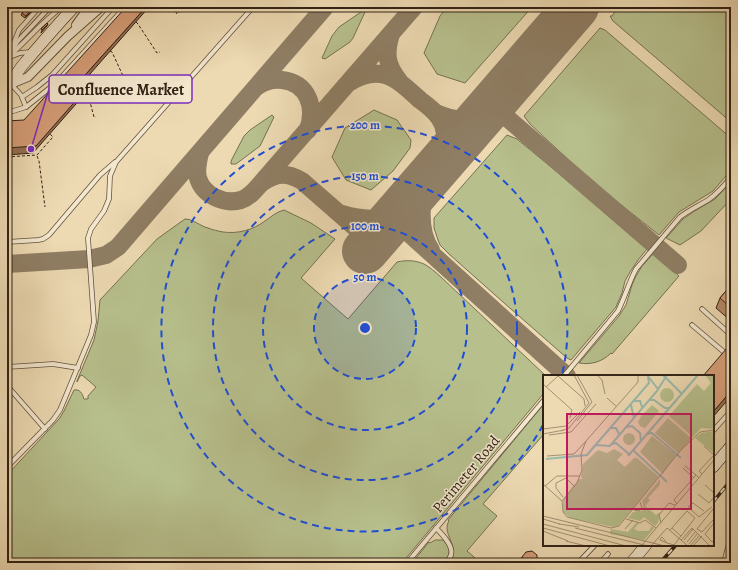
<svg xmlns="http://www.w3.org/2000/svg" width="738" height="570" font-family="Alegreya,serif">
  <rect width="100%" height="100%" fill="#eddab3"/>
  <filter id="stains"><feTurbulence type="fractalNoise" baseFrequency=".005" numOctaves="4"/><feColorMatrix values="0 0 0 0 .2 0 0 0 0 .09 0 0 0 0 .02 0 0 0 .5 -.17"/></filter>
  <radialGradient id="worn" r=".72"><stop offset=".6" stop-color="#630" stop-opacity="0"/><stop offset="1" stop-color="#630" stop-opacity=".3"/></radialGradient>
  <g fill="#b7c08d" stroke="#747152">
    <polygon points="447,7 532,7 465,83 437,74 424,53 440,16"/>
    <polygon points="618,7 731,7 731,122 613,21 610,16 612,16"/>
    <polygon points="364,10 365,12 353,38 350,42 325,59 322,58 332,36 339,27"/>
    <polygon points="600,28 605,30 731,138 731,170 713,191 679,212 659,235 615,200 572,163 530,124 524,116"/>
    <polygon points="374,110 397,120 411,140 410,148 393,171 371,190 346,180 332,157 345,128"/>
    <polygon points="272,115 274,117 260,146 236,164 231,164 231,162 232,159 244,136 250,130"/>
    <polygon points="507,135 517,139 557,172 647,249 638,260 630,272 625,281 622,293 616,307 571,360 567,358 503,302 449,254 440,245 438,240 434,228 434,218"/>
    <polygon points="731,182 731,199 701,231 680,245 666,238 683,219 693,212 715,199"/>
    <path d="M284 210 311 223 335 239 301 278 348 319 397 262C406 260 415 260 424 264 434 269 450 286 459 294 488 321 517 349 546 376H544V393L402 563H7V475L59 419 64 411 74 390C80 389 82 393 84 399H88V396L96 387 82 375 80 376 77 382V381L94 340 98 321 100 300 157 239 185 219C193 219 200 226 208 228 213 230 218 231 223 232 238 234 253 230 265 221 271 217 276 212 284 210Z"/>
    <path d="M653 254 679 276 612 354 611 353C602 362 591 365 579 363L619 316 626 305 632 285 636 276 642 266Z"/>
    <path d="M544 404V434L483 504 497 516 467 551 481 563H450C450 561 453 558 453 555 456 543 442 532 449 521L448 520Z"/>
    <path d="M435 540H443C452 549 450 555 443 563H412L429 542 430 543Z"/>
  </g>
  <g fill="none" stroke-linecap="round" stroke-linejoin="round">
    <g stroke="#8f7e64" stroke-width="18">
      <path d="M391 34C385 54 386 64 399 81"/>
      <path d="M350 82C381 63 397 79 420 100 429 107 439 114 443 125 448 139 445 150 441 164"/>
      <path d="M510 84C503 97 495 103 506 117L678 265"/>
      <path d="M258 86C265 81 273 79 282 80 308 83 316 107 308 130"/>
      <path d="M436 113C457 122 468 122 488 110"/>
      <path d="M200 153C198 161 196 170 198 178 203 195 224 205 241 200 250 197 256 189 262 182L414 7"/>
      <path d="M428 178C420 199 418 231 431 250"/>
      <path d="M263 182C278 172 288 173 302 181L373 243"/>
      <path d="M342 214C363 220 383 222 402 209"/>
      <polyline points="393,219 567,376"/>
      <polyline points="7,264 89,259 106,255 118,247 325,7"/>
    </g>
    <polyline stroke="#8f7e64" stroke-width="46" points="365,251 576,7"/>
    <defs>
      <g id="service">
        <polyline points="13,45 19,30 35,12 37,7"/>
        <polyline points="11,53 17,42 50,7"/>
        <polyline points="10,57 20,53 31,52"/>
        <polyline points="8,58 40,26 61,7"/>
        <polyline points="11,84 21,95 26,107"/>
        <polyline points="22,97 37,87 52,75 113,7"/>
        <polyline points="7,113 26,107 56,83 125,7"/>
        <polyline points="7,242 38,240 43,239 49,235 100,175 115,162"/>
        <polyline points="702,309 731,335"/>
        <polyline points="692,325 731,358"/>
        <polyline points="7,367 53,364 78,368"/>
        <path d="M564 376 618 311C625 297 629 282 636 269L680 217C689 210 698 206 708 200 717 194 724 186 731 177"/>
        <polyline points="7,387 10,389 45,429"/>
        <polyline points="713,431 731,411"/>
        <polyline points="7,467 53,420 60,410 91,335 94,322 88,238 91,229 104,211 109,199 110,176 116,162 253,7"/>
        <path d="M436 528C442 534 454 546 451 555 450 558 448 561 446 563"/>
        <polyline points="407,563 544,400"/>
        <polyline points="578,563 595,545"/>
        <polyline points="600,563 608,554"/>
        <polyline points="724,563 728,547 731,544"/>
      </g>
      <g id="minor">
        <polyline points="76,25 89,7"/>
        <polyline points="11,84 28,77 68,36 101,7"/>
      </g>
      <g id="secondary">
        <path d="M7 86C13 82 17 72 22 66 39 46 56 26 74 7"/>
        <polyline points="713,467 731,446"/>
        <polyline points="631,563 646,545"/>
      </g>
    </defs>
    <use href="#service" stroke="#60503d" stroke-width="5.5"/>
    <use href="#minor" stroke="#60503d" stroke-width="10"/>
    <use href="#secondary" stroke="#312216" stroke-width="12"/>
    <g stroke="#312216" stroke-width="1" stroke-dasharray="3 2" stroke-linecap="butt">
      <polyline points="173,7 177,14 179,12"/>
      <polyline points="136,22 138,24 157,53 160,52"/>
      <polyline points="110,51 112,52 124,78 127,77"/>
      <polyline points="82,83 85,83 94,117 96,117"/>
      <polyline points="37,156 39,161 45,207"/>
      <polyline points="7,157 37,155 53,137 50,134"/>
    </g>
    <use href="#service" stroke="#f3e7ce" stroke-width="4"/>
    <use href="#minor" stroke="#f3e7ce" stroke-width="8"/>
    <use href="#secondary" stroke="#f3e7ce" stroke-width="11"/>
    <defs>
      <g id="rail">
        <polyline points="713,502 731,480"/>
        <polyline points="660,563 676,545"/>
      </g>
    </defs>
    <use href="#rail" stroke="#312216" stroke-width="3.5"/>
    <use href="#rail" stroke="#f3e7ce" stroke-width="2" stroke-dasharray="6" stroke-linecap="butt"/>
  </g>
  <g fill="#b78766" stroke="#312216">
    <polygon points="31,12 25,18 21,15 22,13"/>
    <polygon points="731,285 731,321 716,308 720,298"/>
    <polygon points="544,532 544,543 543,542 543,536"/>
    <polygon points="522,557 537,561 537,563 520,563 520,561"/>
  </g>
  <g fill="#956e53" stroke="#312216">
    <polygon points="7,7 12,7 7,13"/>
    <polygon points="146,7 149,7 75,91 77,84"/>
    <polygon points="31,9 31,12 25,18 26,16"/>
    <polygon points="48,24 47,26 41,33 42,30"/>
    <polygon points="80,86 77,94 72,99 75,92"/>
    <polygon points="79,97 76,104 33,153 7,155 7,148"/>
    <polygon points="731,391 731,396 713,417 713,412"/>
  </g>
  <g fill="#d59d77" stroke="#312216">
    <polygon points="28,7 29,7 31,9 26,16 22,13"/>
    <polygon points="126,7 146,7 77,84 80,86 75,92 79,97 36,146 7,148 7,121 24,120"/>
    <polygon points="47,23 48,24 42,30 41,29"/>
    <polygon points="731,285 731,308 720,298"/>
    <polygon points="727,348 731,352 731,391 713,412 713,376 703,376"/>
    <polygon points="532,551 537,555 537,561 536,563 523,563 522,557 526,552"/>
  </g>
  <circle cx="365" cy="328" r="51" fill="#1d4ed8" fill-opacity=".12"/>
  <g fill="none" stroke="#1d4ed8" stroke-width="2" stroke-dasharray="7 5">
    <circle cx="365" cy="328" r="51"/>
    <circle cx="365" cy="328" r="102"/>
    <circle cx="365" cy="328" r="152"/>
    <path d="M543 425A203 203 0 1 1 562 375"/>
  </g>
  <g text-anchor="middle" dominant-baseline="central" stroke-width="3" stroke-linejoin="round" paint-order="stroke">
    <g font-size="15" fill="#312216" stroke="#f3e7ce">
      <text transform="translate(466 474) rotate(-50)">Perimeter Road</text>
    </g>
  </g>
  <g transform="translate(543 375)">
    <rect width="171" height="171" fill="#eddab3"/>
    <path d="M162 0H171V54L158 53 150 62 126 41 154 9 161 16 168 8ZM117 20a7 7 0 1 1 14 0a7 7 0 1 1-14 0ZM109 30 116 36 102 53 97 51 95 47 98 41ZM125 43 149 64 135 78 112 58ZM171 56V78L152 63 158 58ZM80 64a6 6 0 1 1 12 0a6 6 0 1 1-12 0ZM109 61 133 80 120 99 97 77ZM71 74 80 79 74 85 82 92 91 83H94L116 102 76 150 71 152 27 143 20 137V124L36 104H40L38 102 40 89 55 75 64 78ZM117 104V110L105 123 107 125 102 131 113 140 117 137 115 148 112 151 101 142 97 146 85 143 90 137 101 135 99 126ZM94 147 96 148 91 154 95 156H106L109 151 111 153 101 165 67 159 68 154 85 157Z" fill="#b7c08d"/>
    <path fill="none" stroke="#99bbac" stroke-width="2" d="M104 0 115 14M120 0 139 19M106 25H111L122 33H127M90 26H97L99 32M88 30 91 43M84 52 89 51 97 58 98 66M67 53H73L76 59M104 59 109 58 138 83M69 69 73 68 86 79M53 70 67 71 114 16 124 0M90 75 124 107M85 81 155 0M3 84 44 80 106 8 105 2"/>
    <path fill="none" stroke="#a29074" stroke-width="1" d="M54 0 59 5 62 19M95 0V7L43 66 38 79 39 95 34 108 19 126 20 137 24 142 68 153 76 151 138 75 157 57 171 55M0 9 29 35 27 43M3 12 15 1 41 24 42 31M64 23 74 32M34 46 49 27 34 0M23 51 37 37M0 54 23 51M18 56 26 53 46 28 31 0M0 59 21 55M6 60 28 57 53 29M161 71 171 80M4 81 31 79 43 66M142 91 153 100M140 93 151 103M159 99 156 96 171 80M0 109 19 126M162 110 171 118M2 111 14 101H37M155 119 166 128 171 122M20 122 13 113V108L23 103 31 111M134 129 131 125 153 100 156 103M170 134 154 154 159 157 171 144M91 135 96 136 99 133 97 127M161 136 150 128 146 131V133L156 142 169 132M0 141 122 171M0 144 17 149M83 144 97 148 102 145 113 153M118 148 116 140 126 128 132 130M171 148 162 159 169 167 171 165M0 149 83 171M16 149 36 152M0 153 67 171M32 153 105 171M129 153 138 161M82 154 90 145M0 156 25 166M138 165 149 153 167 171M141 165 150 154M23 166 43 171M144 167 153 156M124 168 119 162 117 164V165L124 168 131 170 152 143 144 136 127 155M146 169 155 158M148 170 157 160M98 171 171 85M108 171 124 153 145 171M150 171 159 161"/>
    <path fill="#c2185b" fill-opacity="0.15" stroke="#c2185b" stroke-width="2" d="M24 39H148V134H24Z"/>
    <rect width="171" height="171" fill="none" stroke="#312216" stroke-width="2"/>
  </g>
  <circle cx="365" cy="328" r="6" fill="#1d4ed8" stroke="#f3e7ce" stroke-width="2"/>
  <g font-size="12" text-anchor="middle" font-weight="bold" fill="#1d4ed8" stroke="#f3e7ce" stroke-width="3" stroke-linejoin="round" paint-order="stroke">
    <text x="365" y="129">200 m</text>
    <text x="365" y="180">150 m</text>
    <text x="365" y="230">100 m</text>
    <text x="365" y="281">50 m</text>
  </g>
  <path fill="none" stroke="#7b2cbf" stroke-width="1.5" d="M31 149L49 89"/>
  <circle fill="#7b2cbf" stroke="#f3e7ce" stroke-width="1.5" cx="31" cy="149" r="4"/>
  <rect fill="#f3e7ce" stroke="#7b2cbf" stroke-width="1.5" x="49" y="75" width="143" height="28" rx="4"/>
  <g font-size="16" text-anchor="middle" font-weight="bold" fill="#312216">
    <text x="121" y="95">Confluence Market</text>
  </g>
  <rect width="738" height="570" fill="none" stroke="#eddab3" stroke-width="24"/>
  <rect x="8" y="8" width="722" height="554" fill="none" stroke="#312216" stroke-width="2"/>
  <rect x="12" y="12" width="714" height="546" fill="none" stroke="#312216"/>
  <rect width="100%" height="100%" filter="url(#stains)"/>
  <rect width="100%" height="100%" fill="url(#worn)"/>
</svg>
